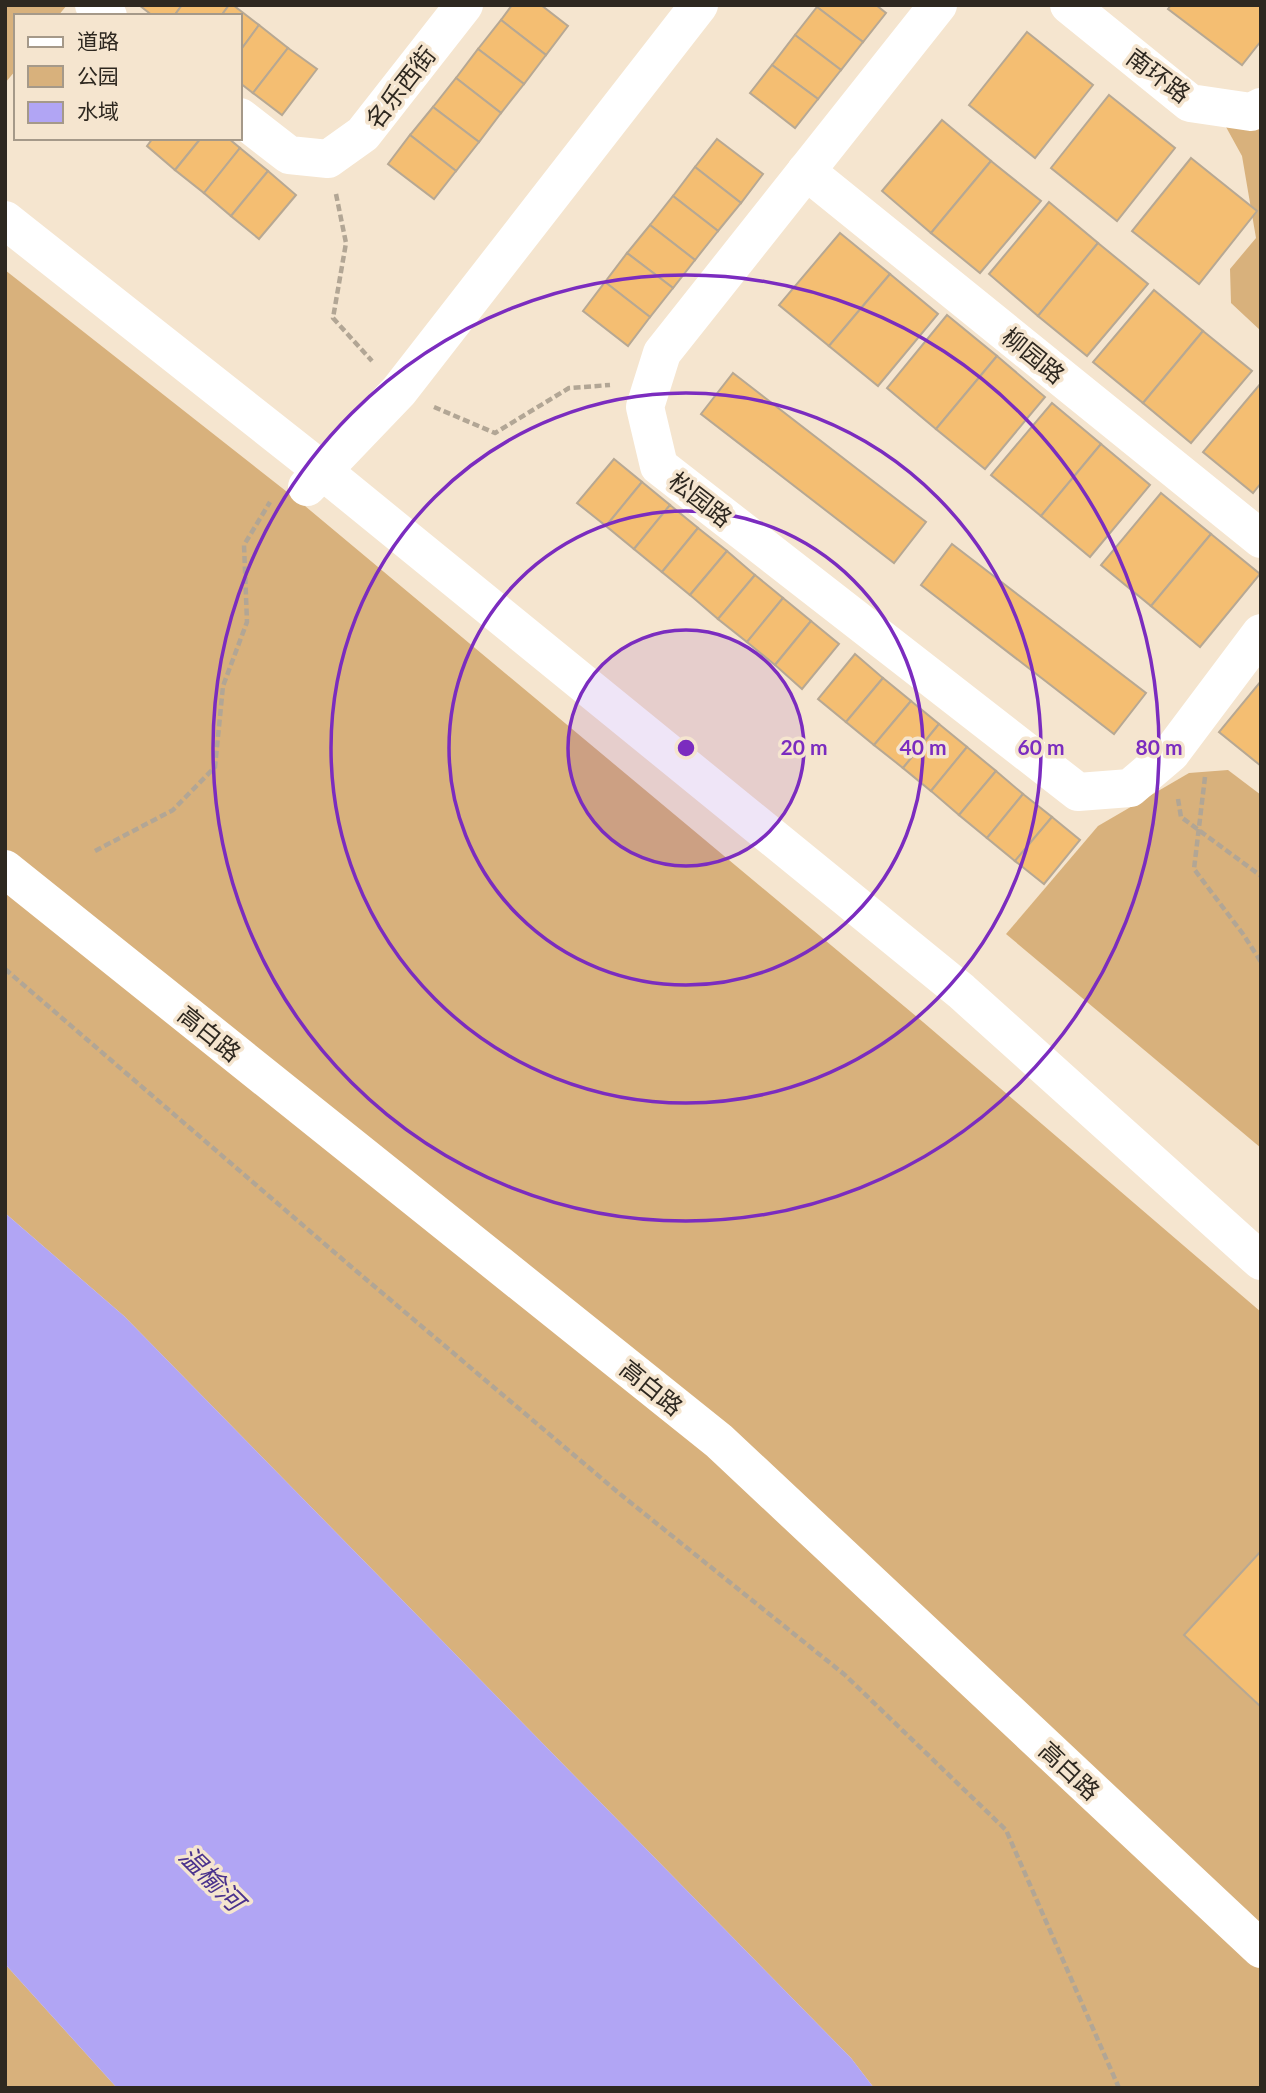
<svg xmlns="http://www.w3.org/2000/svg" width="1266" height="2093" font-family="Lato,'Noto Sans SC',sans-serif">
  <rect width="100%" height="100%" fill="#f5e5cf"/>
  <g fill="#d8b17c">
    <polygon points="5,5 67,5 58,16 16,16 16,70 5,83"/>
    <polygon points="1215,107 1261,107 1261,331 1231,303 1230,269 1256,238 1242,156"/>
    <polygon points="5,270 305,506 923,1022 1261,1312 1261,2088 874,2088 851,2058 124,1316 5,1213"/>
    <polygon points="1228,770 1261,795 1261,1148 1006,934 1098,826 1189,773"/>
    <polygon points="5,1964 117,2088 5,2088"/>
  </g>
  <polygon fill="#b1a5f4" points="5,1213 124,1316 851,2058 874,2088 117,2088 5,1964"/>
  <g fill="#f4be72" stroke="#b7a893" stroke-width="2">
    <polygon points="139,5 182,5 174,16 153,16"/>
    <polygon points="182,5 229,5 221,16 174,16"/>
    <polygon points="229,5 233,5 259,25 240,51 240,16 221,16"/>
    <polygon points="512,5 541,5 568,26 546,55 501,20"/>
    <polygon points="819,5 876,5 886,13 863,42 817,7"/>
    <polygon points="1171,5 1261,5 1261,41 1242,65 1168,9"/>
    <polygon points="817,7 863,42 841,70 795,35"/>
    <polygon points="501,20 546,55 524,84 478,49"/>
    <polygon points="259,25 288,48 253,93 240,83 240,51"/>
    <polygon points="1027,32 1093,85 1035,158 969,105"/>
    <polygon points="795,35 841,70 818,99 772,65"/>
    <polygon points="288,48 317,69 282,115 253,93"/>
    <polygon points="478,49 524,84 501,113 456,78"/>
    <polygon points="772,65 818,99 795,128 750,93"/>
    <polygon points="456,78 501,113 479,142 433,107"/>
    <polygon points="1109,95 1175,148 1117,221 1051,168"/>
    <polygon points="433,107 479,142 456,171 410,135"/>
    <polygon points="942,120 991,161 931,233 882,191"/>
    <polygon points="410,135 456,171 434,199 388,164"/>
    <polygon points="153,138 201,138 175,170 147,146"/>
    <polygon points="201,138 228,138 240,148 204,193 175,170"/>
    <polygon points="717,139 763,174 741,203 695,167"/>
    <polygon points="240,148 268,171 231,216 204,193"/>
    <polygon points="1191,158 1257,211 1199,284 1132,231"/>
    <polygon points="991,161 1041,201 980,273 931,233"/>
    <polygon points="695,167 741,203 718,231 673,196"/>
    <polygon points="268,171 296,195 259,239 231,216"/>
    <polygon points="673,196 718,231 695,260 650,225"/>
    <polygon points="1049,202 1098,243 1038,316 989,274"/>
    <polygon points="650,225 695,260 673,288 627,253"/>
    <polygon points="840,233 890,274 829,346 779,305"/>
    <polygon points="1098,243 1148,284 1087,356 1038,316"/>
    <polygon points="627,253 673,288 650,317 605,282"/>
    <polygon points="890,274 938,314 878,386 829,346"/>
    <polygon points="605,282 650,317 628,346 583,311"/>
    <polygon points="1154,290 1203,331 1143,403 1093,362"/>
    <polygon points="947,315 997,356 936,429 887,388"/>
    <polygon points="1203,331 1252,371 1191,443 1143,403"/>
    <polygon points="997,356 1045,397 985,469 936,429"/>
    <polygon points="733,373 926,522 894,563 701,414"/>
    <polygon points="1261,383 1261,483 1253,493 1203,452"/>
    <polygon points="1052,403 1101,444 1041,516 991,475"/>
    <polygon points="1101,444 1150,485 1090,557 1041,516"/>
    <polygon points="614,459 642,482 606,526 577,503"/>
    <polygon points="642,482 670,505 634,549 606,526"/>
    <polygon points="1161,493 1211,534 1151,606 1101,565"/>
    <polygon points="670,505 698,528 662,572 634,549"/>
    <polygon points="698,528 727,551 690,595 662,572"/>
    <polygon points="1211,534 1260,574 1200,647 1151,606"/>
    <polygon points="952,544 1146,693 1114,734 921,585"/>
    <polygon points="727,551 755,575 718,619 690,595"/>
    <polygon points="755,575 783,598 747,642 718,619"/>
    <polygon points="783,598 811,621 775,665 747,642"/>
    <polygon points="811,621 839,644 802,689 775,665"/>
    <polygon points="855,654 883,678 846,722 818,699"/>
    <polygon points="883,678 911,701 874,745 846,722"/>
    <polygon points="1261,681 1261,766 1219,732"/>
    <polygon points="911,701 939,724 903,768 874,745"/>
    <polygon points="939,724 967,747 931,791 903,768"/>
    <polygon points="967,747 996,771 959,815 931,791"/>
    <polygon points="996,771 1023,794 987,838 959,815"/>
    <polygon points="1023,794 1052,817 1015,861 987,838"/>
    <polygon points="1052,817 1080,840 1044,884 1015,861"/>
    <polygon points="1261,1551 1261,1707 1184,1635"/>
  </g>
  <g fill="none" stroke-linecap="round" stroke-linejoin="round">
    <g stroke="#b2a695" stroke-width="4.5" stroke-dasharray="7 3.5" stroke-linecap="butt">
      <polyline points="336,194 346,243 333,318 372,361"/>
      <polyline points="434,407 495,433 569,388 610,385"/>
      <polyline points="1205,777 1194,869 1243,934 1261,962"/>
      <polyline points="1178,799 1181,817 1261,876"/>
      <polyline points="95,851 173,810 215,767 223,686 247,622 244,545 270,502"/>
      <polyline points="5,969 348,1264 620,1494 845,1675 1006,1830 1119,2088"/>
    </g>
    <g stroke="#fff" stroke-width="38">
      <polyline points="94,5 108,16"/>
      <polyline points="938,5 662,353 645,407 659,466 1078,792 1130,788 1171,753 1261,633"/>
      <polyline points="1069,5 1190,103 1251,112 1261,107"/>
      <polyline points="240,117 289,155 328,159 363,134 464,5"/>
      <polyline points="806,171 1261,539"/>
      <polyline points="5,220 324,472 961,991 1261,1261"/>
      <polyline points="307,487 399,391 699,5"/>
    </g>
    <polyline stroke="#fff" stroke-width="38" points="5,869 719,1441 1261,1949"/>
  </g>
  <circle cx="686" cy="748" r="118" fill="#7b2cbf" fill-opacity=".12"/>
  <g fill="none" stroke="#7b2cbf" stroke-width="3.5">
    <circle cx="686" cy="748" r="118"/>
    <circle cx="686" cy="748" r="237"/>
    <circle cx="686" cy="748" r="355"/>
    <circle cx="686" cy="748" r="473"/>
  </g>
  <g text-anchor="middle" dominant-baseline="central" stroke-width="7" stroke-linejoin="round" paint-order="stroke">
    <g font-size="24" fill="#2e2820" stroke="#f5e5cf">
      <text transform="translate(1159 75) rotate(37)">南环路</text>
      <text transform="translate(400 87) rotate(-52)">名乐西街</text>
      <text transform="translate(1034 355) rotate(39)">柳园路</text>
      <text transform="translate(701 499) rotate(38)">松园路</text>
      <text transform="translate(210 1033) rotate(39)">高白路</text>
      <text transform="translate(652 1387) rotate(39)">高白路</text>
      <text transform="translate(1070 1770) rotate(43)">高白路</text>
    </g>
    <g font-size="26" font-style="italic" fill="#4a328d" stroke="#f5e5cf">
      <text transform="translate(212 1878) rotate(45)">温榆河</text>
    </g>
  </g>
  <circle cx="686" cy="748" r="10" fill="#7b2cbf" stroke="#f5e5cf" stroke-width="3.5"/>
  <g font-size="21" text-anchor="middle" font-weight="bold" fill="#7b2cbf" stroke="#f5e5cf" stroke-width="7" stroke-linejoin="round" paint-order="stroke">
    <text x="804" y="755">20 m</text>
    <text x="923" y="755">40 m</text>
    <text x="1041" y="755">60 m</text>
    <text x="1159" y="755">80 m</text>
  </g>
  <rect width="1266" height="2093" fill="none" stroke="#2e2820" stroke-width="14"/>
  <rect x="14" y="14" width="228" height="126" fill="#f5e5cf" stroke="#a59989" stroke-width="2"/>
  <rect x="28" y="37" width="35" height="10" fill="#ffffff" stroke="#a59989" stroke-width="2"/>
  <text x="77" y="49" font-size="21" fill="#2e2820">道路</text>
  <rect x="28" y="66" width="35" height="21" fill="#d8b17c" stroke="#a59989" stroke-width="2"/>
  <text x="77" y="84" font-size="21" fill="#2e2820">公园</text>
  <rect x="28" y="102" width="35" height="21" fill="#b1a5f4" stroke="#a59989" stroke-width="2"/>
  <text x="77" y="119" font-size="21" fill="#2e2820">水域</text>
</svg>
